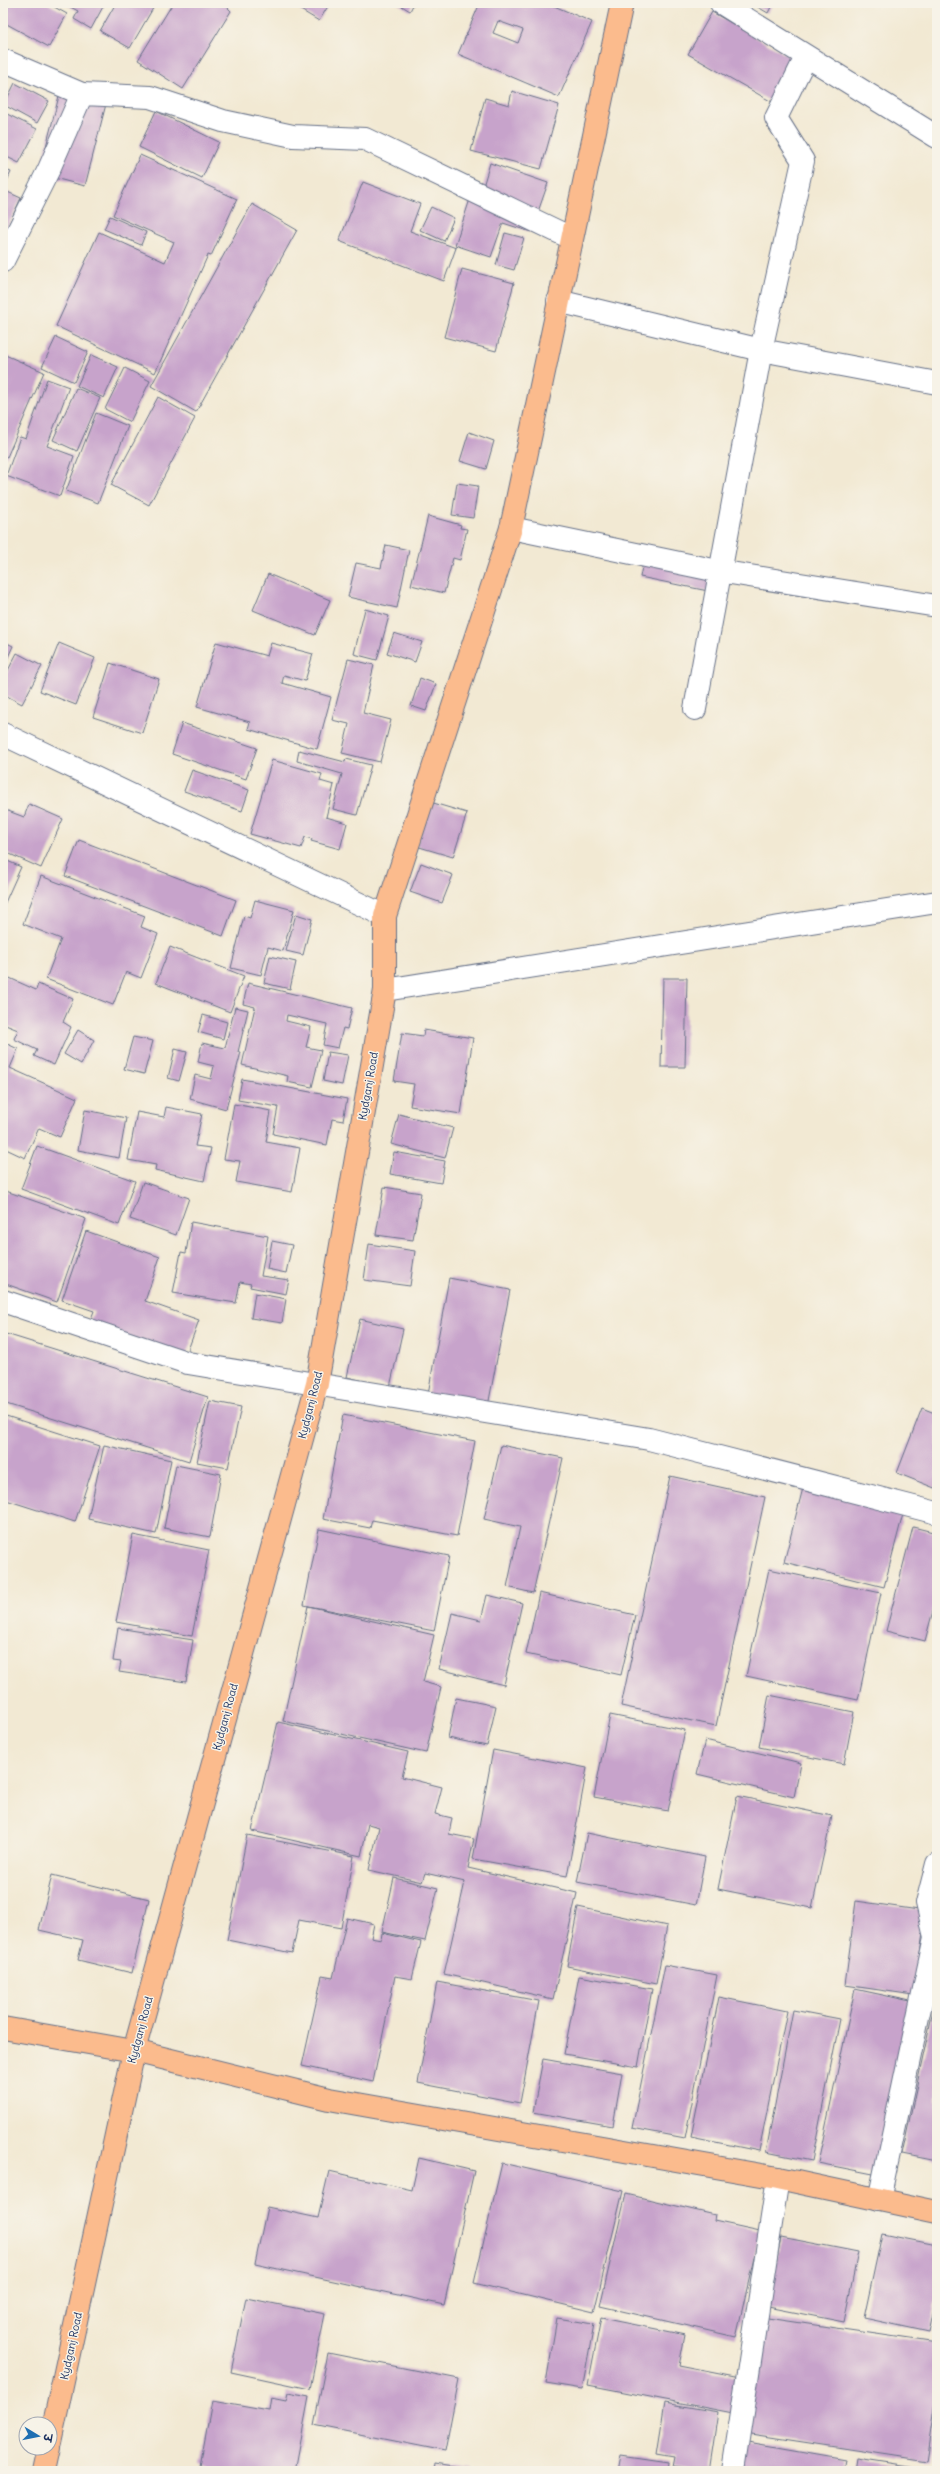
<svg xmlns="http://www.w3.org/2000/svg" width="940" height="2474" font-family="Delius,'Playpen Sans Deva',sans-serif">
  <rect width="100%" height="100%" fill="#f7f3e8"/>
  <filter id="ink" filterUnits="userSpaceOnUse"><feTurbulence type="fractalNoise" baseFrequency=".025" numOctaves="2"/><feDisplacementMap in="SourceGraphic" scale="8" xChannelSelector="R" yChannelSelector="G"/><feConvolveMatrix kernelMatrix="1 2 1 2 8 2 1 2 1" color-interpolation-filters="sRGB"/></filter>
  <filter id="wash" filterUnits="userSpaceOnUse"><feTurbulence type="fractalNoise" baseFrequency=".012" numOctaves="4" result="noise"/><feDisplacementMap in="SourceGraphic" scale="16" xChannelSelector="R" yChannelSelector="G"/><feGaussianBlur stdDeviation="0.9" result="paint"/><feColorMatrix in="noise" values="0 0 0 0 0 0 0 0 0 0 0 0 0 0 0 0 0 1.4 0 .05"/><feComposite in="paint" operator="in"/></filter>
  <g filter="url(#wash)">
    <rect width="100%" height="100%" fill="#f2e9d3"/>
    <g id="blocks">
      <g fill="#c7a3cb" fill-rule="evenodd">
        <polygon points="3,3 47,3 67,14 49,47 3,22"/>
        <polygon points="63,3 105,3 91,29 74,19 78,11"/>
        <polygon points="116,3 156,3 130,48 100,31"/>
        <polygon points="173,3 229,3 227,7 231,11 183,89 138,60"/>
        <polygon points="289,3 330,3 319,21"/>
        <polygon points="397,3 414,3 410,11"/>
        <path d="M480 3H547L592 22 559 97 458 54ZM498 21 523 30 518 43 493 33Z"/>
        <polygon points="751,3 773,3 768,13"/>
        <polygon points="712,12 795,60 772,102 688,54"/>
        <polygon points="15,83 49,101 37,123 4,105"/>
        <polygon points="512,91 559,105 541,169 471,151 485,98 509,105"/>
        <polygon points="60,92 106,104 85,186 39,174"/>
        <polygon points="156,111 219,142 202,178 139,147"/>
        <polygon points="3,112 37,129 19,163 3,155"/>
        <polygon points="140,155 237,199 211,256 208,255 155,373 56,326 99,232 165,262 174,242 113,215"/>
        <polygon points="490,163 548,183 531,232 503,223 491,257 455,245 473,190 481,193"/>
        <polygon points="3,169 11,172 3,190 21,198 3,237"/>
        <polygon points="363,182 420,204 410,231 456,248 444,281 339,241"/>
        <polygon points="252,204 297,230 196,412 151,386"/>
        <polygon points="431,207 454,218 444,241 420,230"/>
        <polygon points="110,216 146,232 141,245 104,229"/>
        <polygon points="505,233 524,238 514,270 496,265"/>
        <polygon points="462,269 514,283 496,351 444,337"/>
        <polygon points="56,337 88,352 74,382 42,367"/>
        <polygon points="3,354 44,372 7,457 3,455"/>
        <polygon points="91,355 118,367 104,398 77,386"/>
        <polygon points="125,368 150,381 130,422 105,409"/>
        <polygon points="47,379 69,387 47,446 74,456 60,496 6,476 20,437 26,439"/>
        <polygon points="76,388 100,398 77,451 53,440"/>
        <polygon points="158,397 195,418 149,505 111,485"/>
        <polygon points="96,413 128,426 98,503 66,491"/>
        <polygon points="469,432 494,441 486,469 460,461"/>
        <polygon points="457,483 478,486 473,518 452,515"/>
        <polygon points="428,516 461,525 460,528 467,529 460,560 453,558 444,593 411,585"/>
        <polygon points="386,545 409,550 397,608 348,597 356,563 381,568"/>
        <polygon points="645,552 713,566 708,591 640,577"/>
        <polygon points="268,574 330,600 315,635 253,610"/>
        <polygon points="365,609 389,616 377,660 354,654"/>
        <polygon points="394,633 422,642 415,662 387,653"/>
        <polygon points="3,641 13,646 3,668"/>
        <polygon points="216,642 267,656 271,643 313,654 305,681 284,675 282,683 331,697 317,749 248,729 250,722 197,707"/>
        <polygon points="59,643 95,658 76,705 40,691"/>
        <polygon points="17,653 42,666 22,704 3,694 3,680"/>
        <polygon points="348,659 374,665 363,713 391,720 380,762 342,753 349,724 332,720"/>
        <polygon points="110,663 159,679 142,733 93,717"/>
        <polygon points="420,678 436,684 426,711 411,706"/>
        <polygon points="182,723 257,748 246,779 172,754"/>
        <polygon points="299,750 345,762 346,759 371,765 357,815 333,809 342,774 297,761"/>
        <polygon points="272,760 322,774 320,781 334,785 326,817 347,823 340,849 311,841 312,839 305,837 301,848 250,834"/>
        <polygon points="192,770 249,790 242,811 184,791"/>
        <polygon points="430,802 467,813 453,857 416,846"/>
        <polygon points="29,804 63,819 41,868 3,851 3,809 24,817"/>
        <polygon points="79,840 236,900 223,936 65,876"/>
        <polygon points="3,859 21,867 3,907"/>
        <polygon points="421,863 453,875 442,903 410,892"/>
        <polygon points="41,876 145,916 141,927 158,934 141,978 126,972 113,1005 46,979 61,939 23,924"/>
        <polygon points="255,900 294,910 283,951 268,947 261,975 231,968 244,916 250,918"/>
        <polygon points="296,914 312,919 303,955 286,951"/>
        <polygon points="170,947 244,976 230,1012 156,983"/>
        <polygon points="270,956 296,962 290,989 264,983"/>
        <polygon points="3,975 36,990 38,984 73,999 63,1022 71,1027 54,1065 34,1056 37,1050 14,1039 18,1030 3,1024"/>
        <polygon points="663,978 687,978 685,1067 661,1067"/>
        <polygon points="248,983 352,1008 347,1029 343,1028 338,1048 323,1045 327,1024 287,1015 286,1021 311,1027 306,1047 321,1050 312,1087 287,1082 288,1076 242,1065 255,1007 243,1004"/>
        <polygon points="235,1007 248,1010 238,1052 241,1052 226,1109 190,1099 195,1075 211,1079 214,1066 198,1062 202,1043 225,1048"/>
        <polygon points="203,1015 227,1022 223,1039 198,1032"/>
        <polygon points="78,1030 94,1040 81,1064 64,1054"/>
        <polygon points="424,1030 473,1038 461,1114 410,1106 414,1084 394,1081 402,1033 423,1036"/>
        <polygon points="133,1037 153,1041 144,1074 124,1069"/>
        <polygon points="3,1042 18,1049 10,1068 77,1098 60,1137 39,1128 25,1158 6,1149 3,1156"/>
        <polygon points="175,1049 187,1052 179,1081 168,1078"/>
        <polygon points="328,1052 348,1055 342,1085 323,1081"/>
        <polygon points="242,1079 347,1099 343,1121 332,1119 327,1145 273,1134 278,1107 238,1100"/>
        <polygon points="234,1104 271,1111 266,1142 300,1148 292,1192 236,1182 240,1161 224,1159"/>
        <polygon points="166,1107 202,1114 195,1146 211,1148 204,1181 155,1170 156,1165 128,1160 137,1112 164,1117"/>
        <polygon points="85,1110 126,1118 119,1158 78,1150"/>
        <polygon points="399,1114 453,1128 445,1158 391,1144"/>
        <polygon points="37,1146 135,1181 119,1225 21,1189"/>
        <polygon points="394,1152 445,1161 441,1183 390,1174"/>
        <polygon points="143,1182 189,1198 176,1235 130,1219"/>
        <polygon points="384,1187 421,1193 413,1240 376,1235"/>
        <polygon points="3,1190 86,1219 57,1302 3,1283"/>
        <polygon points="191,1222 268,1236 261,1276 289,1280 286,1294 250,1287 251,1284 240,1282 236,1303 173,1293 181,1252 186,1253"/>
        <polygon points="86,1231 160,1257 145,1301 199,1320 185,1358 89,1324 94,1311 62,1300"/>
        <polygon points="272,1241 292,1245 286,1273 267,1269"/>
        <polygon points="369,1244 415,1251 410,1286 364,1280"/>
        <polygon points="449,1278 510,1290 488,1406 428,1394"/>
        <polygon points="255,1293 286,1299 282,1323 251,1318"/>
        <polygon points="360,1319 403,1329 390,1387 347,1377"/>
        <polygon points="6,1334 208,1397 189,1461 3,1403 3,1345"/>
        <polygon points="210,1401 241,1407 228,1468 197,1462"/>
        <polygon points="922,1408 937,1414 937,1489 897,1473"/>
        <polygon points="3,1415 100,1446 75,1522 3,1499"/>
        <polygon points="343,1415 475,1441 457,1536 372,1520 370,1528 323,1519"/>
        <polygon points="104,1445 171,1460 156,1534 88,1519"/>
        <polygon points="501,1445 563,1458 533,1593 507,1587 520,1527 484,1519"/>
        <polygon points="176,1465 221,1474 210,1537 164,1528"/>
        <polygon points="670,1476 765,1497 716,1726 621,1706"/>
        <polygon points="803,1488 903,1514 884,1587 784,1562"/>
        <polygon points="913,1527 937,1533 937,1595 925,1641 886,1631"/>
        <polygon points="319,1529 449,1556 434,1631 304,1605"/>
        <polygon points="133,1535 209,1550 192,1636 116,1622"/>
        <polygon points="769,1569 881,1593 858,1700 746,1676"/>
        <polygon points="539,1593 635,1615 621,1675 526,1654"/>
        <polygon points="487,1595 522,1603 504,1685 439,1669 452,1613 481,1620"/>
        <polygon points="308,1606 434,1635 423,1682 441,1687 426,1753 283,1721"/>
        <polygon points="118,1628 193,1640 186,1682 119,1672 121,1662 113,1661"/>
        <polygon points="769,1695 854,1712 844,1764 759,1747"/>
        <polygon points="456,1698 496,1706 487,1746 448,1738"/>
        <polygon points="610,1715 685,1730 668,1811 594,1797"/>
        <polygon points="278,1722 408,1752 402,1777 442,1787 435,1814 452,1818 449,1834 474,1839 468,1868 577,1893 553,1999 444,1974 465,1882 425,1873 422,1882 369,1870 379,1827 368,1824 361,1856 252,1831"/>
        <polygon points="705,1740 801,1763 794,1797 697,1774"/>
        <polygon points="493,1750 587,1768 567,1876 473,1859"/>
        <polygon points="737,1796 832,1816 812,1908 718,1889"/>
        <polygon points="587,1833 705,1857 696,1905 577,1882"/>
        <polygon points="247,1835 354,1856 341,1928 299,1920 292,1953 227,1940"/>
        <polygon points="52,1875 149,1899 132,1973 78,1960 83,1940 39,1930"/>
        <polygon points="394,1878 438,1888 425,1941 382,1932"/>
        <polygon points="856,1901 926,1911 914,1995 845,1985"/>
        <polygon points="578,1907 667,1926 656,1984 567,1966"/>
        <polygon points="347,1918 374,1924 371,1938 381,1940 382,1933 421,1942 412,1979 395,1976 373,2082 302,2066 322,1976 333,1978"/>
        <polygon points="665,1965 717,1975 685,2138 632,2128"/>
        <polygon points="579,1976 652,1989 638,2067 564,2054"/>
        <polygon points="437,1982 539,2001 520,2103 418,2083"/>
        <polygon points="855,1989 915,2002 878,2175 818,2163"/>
        <polygon points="937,1992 937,2161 902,2154"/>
        <polygon points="719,1997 787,2011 759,2151 691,2137"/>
        <polygon points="793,2010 840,2019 812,2161 766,2152"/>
        <polygon points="543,2059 622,2073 613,2126 533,2112"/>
        <polygon points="419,2158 474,2171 444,2305 255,2264 267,2207 318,2218 329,2171 412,2190"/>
        <polygon points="502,2163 623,2191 594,2312 474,2283"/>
        <polygon points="626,2194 715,2215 714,2221 760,2231 736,2337 600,2306"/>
        <polygon points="882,2234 937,2245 937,2294 929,2332 864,2318"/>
        <polygon points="781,2237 858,2252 844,2322 768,2307"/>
        <polygon points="246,2298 325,2314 310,2389 231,2372"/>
        <polygon points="761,2317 937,2343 937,2395 927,2461 744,2433"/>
        <polygon points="557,2318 594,2324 582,2389 546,2383"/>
        <polygon points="601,2318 685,2335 679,2366 740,2378 733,2413 588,2385"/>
        <polygon points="328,2353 459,2379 445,2451 314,2425"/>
        <polygon points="288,2393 309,2397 295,2471 228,2471 200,2466 212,2401 269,2411 271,2398 286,2401"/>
        <polygon points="665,2403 718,2412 709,2471 673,2466 675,2456 657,2453"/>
        <polygon points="742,2441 845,2459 843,2471 737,2471"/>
        <polygon points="621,2455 669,2462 668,2471 618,2471"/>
        <polygon points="856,2458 922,2468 921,2471 854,2471"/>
        <polygon points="936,2458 937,2471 934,2471"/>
        <polygon points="434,2464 472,2470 472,2471 433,2471"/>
      </g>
    </g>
  </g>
  <g filter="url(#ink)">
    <use href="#blocks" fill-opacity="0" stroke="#667087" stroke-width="1"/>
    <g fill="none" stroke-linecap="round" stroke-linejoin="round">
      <defs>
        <g id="minor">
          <polyline points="721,3 937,137"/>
          <polyline points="3,60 82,94"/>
          <polyline points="3,261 49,169 82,94 150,97 223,121 293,136 365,139 571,238"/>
          <polyline points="558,301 761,350 937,383"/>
          <polyline points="511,528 718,571 937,606"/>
          <polyline points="695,709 761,350 803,161 776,118 806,57"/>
          <polyline points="3,734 385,916"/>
          <polyline points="385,990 937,902"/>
          <polyline points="3,1301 188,1363 649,1439 937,1513"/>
          <polyline points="879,2200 935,1937 927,1903 937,1864"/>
          <polyline points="733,2471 778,2178"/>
        </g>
        <g id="major">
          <polyline points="3,2028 134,2051 329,2099 778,2178 937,2212"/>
          <polyline points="50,2442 134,2051 317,1384 385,990 385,916 511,528 622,3"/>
          <polyline points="44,2471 49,2448"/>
        </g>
      </defs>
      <use href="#minor" stroke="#667087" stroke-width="24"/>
      <use href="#major" stroke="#667087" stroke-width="24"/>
      <use href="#minor" stroke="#fff" stroke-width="22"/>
      <use href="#major" stroke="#fbbb8d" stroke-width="22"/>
    </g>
  </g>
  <g text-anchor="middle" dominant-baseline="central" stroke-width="3" stroke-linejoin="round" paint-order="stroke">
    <g font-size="11" fill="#1b2f5e" stroke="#f7f3e8">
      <text transform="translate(368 1086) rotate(-80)">Kydganj Road</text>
      <text transform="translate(310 1405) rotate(-76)">Kydganj Road</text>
      <text transform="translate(225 1717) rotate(-75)">Kydganj Road</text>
      <text transform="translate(140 2030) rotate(-75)">Kydganj Road</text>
      <text transform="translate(71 2346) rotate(-78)">Kydganj Road</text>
    </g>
  </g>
  <rect width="940" height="2474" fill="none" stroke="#f7f3e8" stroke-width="16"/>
  <g transform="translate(38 2436) rotate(100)"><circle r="19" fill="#f7f3e8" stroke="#9fa5b1"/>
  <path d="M0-3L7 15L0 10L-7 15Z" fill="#1f6fb2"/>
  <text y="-6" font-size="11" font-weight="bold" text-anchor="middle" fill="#1b2f5e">उ</text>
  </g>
</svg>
